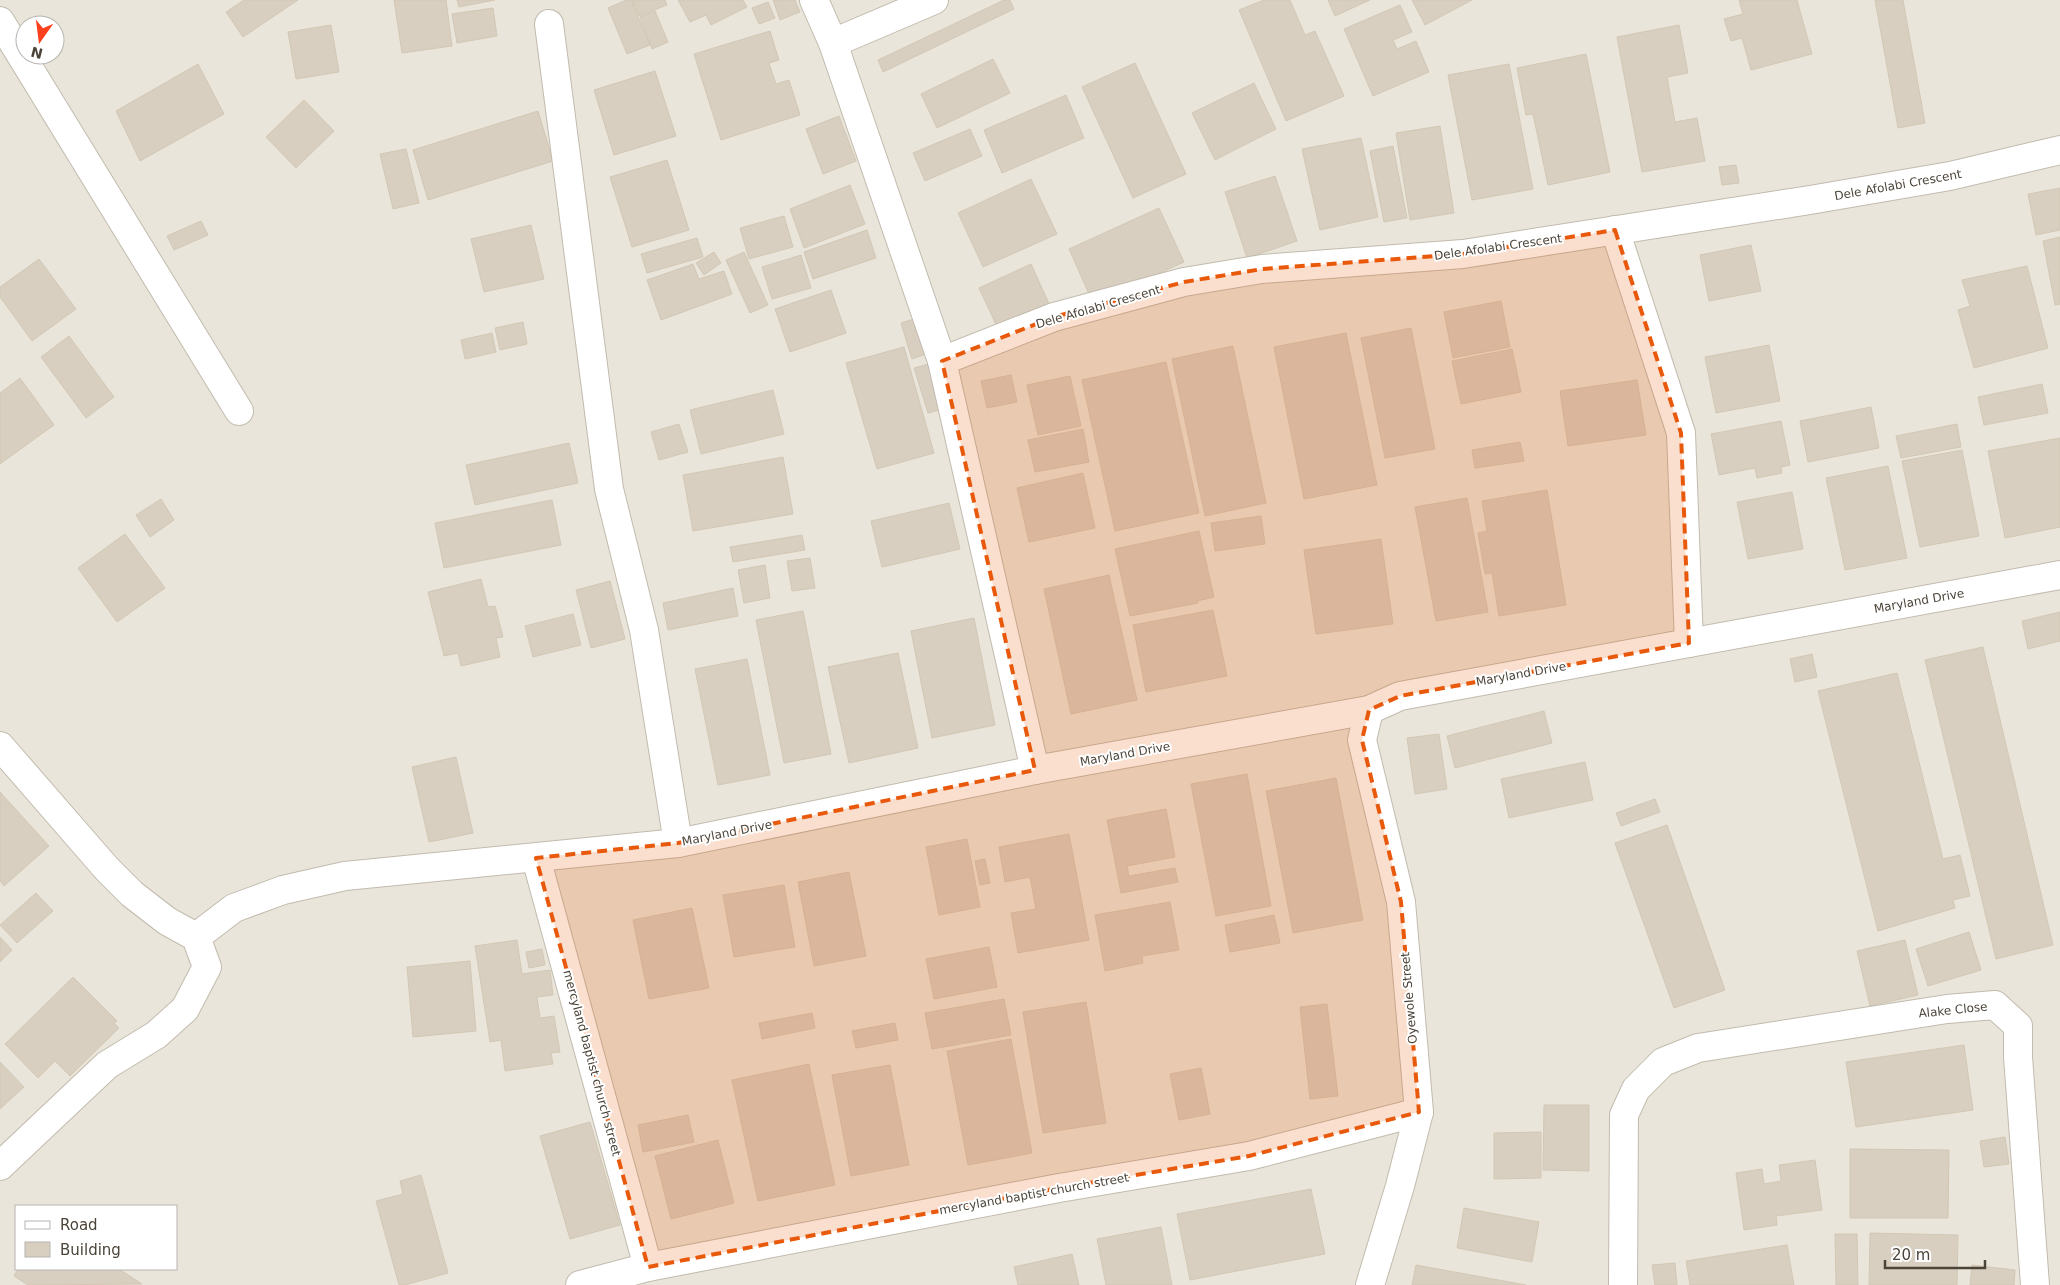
<svg xmlns="http://www.w3.org/2000/svg" width="2060" height="1285" font-family="'DejaVu Sans',sans-serif">
  <rect width="100%" height="100%" fill="#f6f3ec"/>
  <path fill="#eae5da" fill-rule="evenodd" d="M0 0H2060V1285H0ZM25 25H55V55H25ZM16 1206H176V1269H16Z"/>
  <g fill="#d8cfc1" stroke="#d3c7b4">
    <polygon points="244,0 298,0 243,37 226,12"/>
    <polygon points="394,0 446,0 452,46 402,53"/>
    <polygon points="457,0 495,0 459,7"/>
    <polygon points="626,0 631,0 650,45 627,54 608,8"/>
    <polygon points="632,0 665,0 667,5 639,16"/>
    <polygon points="678,0 743,0 747,7 711,25 706,15 690,22"/>
    <polygon points="773,0 795,0 800,12 780,20"/>
    <polygon points="1004,0 1010,0 1014,9 883,72 878,60"/>
    <polygon points="1264,0 1290,0 1305,35 1315,31 1344,96 1286,121 1239,10"/>
    <polygon points="1328,0 1370,0 1335,16"/>
    <polygon points="1412,0 1472,0 1425,25"/>
    <polygon points="1739,0 1797,0 1812,54 1751,70 1742,38 1731,41 1724,19 1743,14"/>
    <polygon points="1875,0 1903,0 1925,123 1898,128"/>
    <polygon points="768,2 775,18 759,24 752,8"/>
    <polygon points="1400,5 1412,32 1393,40 1397,49 1416,41 1429,72 1373,96 1344,29"/>
    <polygon points="493,8 497,36 457,43 452,14"/>
    <polygon points="655,11 668,42 652,49 640,17"/>
    <polygon points="331,25 339,72 296,79 288,32"/>
    <polygon points="1679,25 1688,73 1667,77 1675,122 1697,118 1705,161 1642,172 1617,37"/>
    <polygon points="770,31 779,60 769,63 776,84 789,80 800,115 721,140 694,54"/>
    <polygon points="1586,54 1610,172 1548,185 1533,114 1526,115 1517,68"/>
    <polygon points="993,59 1010,93 937,128 921,94"/>
    <polygon points="1135,63 1186,174 1133,198 1082,87"/>
    <polygon points="198,64 224,114 140,161 116,111"/>
    <polygon points="1509,64 1533,189 1472,200 1448,75"/>
    <polygon points="655,71 676,136 614,155 594,90"/>
    <polygon points="1254,83 1276,129 1215,160 1192,113"/>
    <polygon points="1066,95 1084,138 1002,173 984,130"/>
    <polygon points="304,100 334,131 296,168 266,137"/>
    <polygon points="538,111 553,161 428,200 413,150"/>
    <polygon points="839,116 856,161 823,174 806,129"/>
    <polygon points="1440,126 1454,213 1410,220 1396,133"/>
    <polygon points="970,129 982,156 925,181 913,153"/>
    <polygon points="1361,138 1378,217 1320,230 1302,149"/>
    <polygon points="1393,146 1407,218 1384,222 1370,151"/>
    <polygon points="406,149 419,203 393,209 380,154"/>
    <polygon points="667,160 689,230 632,247 610,177"/>
    <polygon points="1736,165 1739,183 1722,185 1719,167"/>
    <polygon points="1275,176 1297,241 1247,258 1225,192"/>
    <polygon points="1031,179 1057,234 983,267 958,213"/>
    <polygon points="850,185 865,224 804,248 790,209"/>
    <polygon points="2060,188 2060,230 2036,235 2028,194"/>
    <polygon points="1159,208 1184,262 1093,303 1069,249"/>
    <polygon points="784,216 793,247 749,259 740,228"/>
    <polygon points="201,221 208,235 174,250 167,236"/>
    <polygon points="531,225 544,279 484,292 471,239"/>
    <polygon points="867,230 876,258 813,279 804,252"/>
    <polygon points="2060,237 2060,304 2055,305 2043,241"/>
    <polygon points="697,238 703,257 647,273 641,254"/>
    <polygon points="1751,245 1761,291 1709,301 1700,255"/>
    <polygon points="714,252 721,263 704,275 696,263"/>
    <polygon points="744,252 768,305 750,313 726,260"/>
    <polygon points="801,255 811,288 772,299 762,267"/>
    <polygon points="39,259 76,309 32,341 0,297 0,287"/>
    <polygon points="693,264 699,279 724,271 732,294 661,320 647,280"/>
    <polygon points="1031,264 1051,308 999,331 979,288"/>
    <polygon points="2027,266 2048,348 1974,368 1958,310 1970,306 1962,280"/>
    <polygon points="831,290 846,333 790,352 775,309"/>
    <polygon points="1501,301 1510,347 1453,358 1444,312"/>
    <polygon points="917,318 929,353 912,359 901,323"/>
    <polygon points="523,322 527,344 500,350 495,328"/>
    <polygon points="1411,328 1435,449 1385,458 1361,338"/>
    <polygon points="492,333 496,352 465,359 461,340"/>
    <polygon points="1346,333 1377,485 1304,499 1274,347"/>
    <polygon points="69,336 114,397 86,418 41,357"/>
    <polygon points="1769,345 1780,401 1716,413 1705,357"/>
    <polygon points="1233,346 1266,503 1205,516 1172,359"/>
    <polygon points="904,347 934,453 877,469 846,363"/>
    <polygon points="1512,349 1521,392 1461,404 1452,361"/>
    <polygon points="936,362 950,407 928,413 914,368"/>
    <polygon points="1166,362 1199,513 1115,531 1082,380"/>
    <polygon points="1011,375 1017,402 987,408 981,381"/>
    <polygon points="1070,376 1081,426 1038,435 1027,385"/>
    <polygon points="20,378 54,425 0,464 0,393"/>
    <polygon points="1637,380 1646,435 1568,446 1560,391"/>
    <polygon points="2042,384 2048,413 1984,425 1978,397"/>
    <polygon points="773,390 784,434 701,454 690,410"/>
    <polygon points="1871,407 1879,448 1808,462 1800,421"/>
    <polygon points="1781,421 1790,465 1781,467 1782,473 1757,478 1755,468 1719,475 1711,434"/>
    <polygon points="679,424 688,452 659,460 651,432"/>
    <polygon points="1957,424 1961,447 1901,458 1896,436"/>
    <polygon points="1083,429 1089,462 1035,472 1028,440"/>
    <polygon points="2060,438 2060,527 2005,538 1988,451"/>
    <polygon points="1520,442 1524,461 1475,468 1472,450"/>
    <polygon points="569,443 578,483 475,505 466,465"/>
    <polygon points="1962,450 1979,536 1920,547 1902,461"/>
    <polygon points="783,457 793,514 693,531 683,475"/>
    <polygon points="1888,466 1907,558 1845,570 1826,478"/>
    <polygon points="1083,473 1095,528 1029,542 1017,488"/>
    <polygon points="1547,490 1566,605 1499,616 1492,573 1485,574 1478,533 1487,531 1482,501"/>
    <polygon points="1792,492 1803,549 1748,559 1737,502"/>
    <polygon points="1467,498 1488,612 1436,621 1415,507"/>
    <polygon points="161,499 174,520 150,537 136,515"/>
    <polygon points="552,500 561,545 444,568 435,523"/>
    <polygon points="949,503 960,549 882,567 871,521"/>
    <polygon points="1261,516 1265,544 1215,551 1211,523"/>
    <polygon points="1199,531 1214,597 1197,601 1198,603 1130,616 1115,549"/>
    <polygon points="125,534 165,588 117,622 78,568"/>
    <polygon points="802,535 805,550 733,562 730,547"/>
    <polygon points="1381,539 1393,624 1316,634 1304,550"/>
    <polygon points="810,558 815,588 792,591 787,561"/>
    <polygon points="765,565 770,598 744,603 738,570"/>
    <polygon points="1109,575 1137,700 1071,714 1044,589"/>
    <polygon points="481,579 488,607 495,606 503,637 496,638 500,657 461,666 458,653 444,656 428,592"/>
    <polygon points="610,581 625,639 591,648 576,590"/>
    <polygon points="733,588 738,616 668,630 663,603"/>
    <polygon points="1213,610 1227,676 1146,692 1133,625"/>
    <polygon points="803,611 831,754 784,763 756,620"/>
    <polygon points="2060,612 2060,641 2028,649 2022,621"/>
    <polygon points="573,614 581,645 533,657 525,626"/>
    <polygon points="974,618 995,725 932,738 911,631"/>
    <polygon points="1983,647 2053,945 1996,959 1925,660"/>
    <polygon points="898,653 918,748 849,763 828,667"/>
    <polygon points="1812,654 1817,677 1795,682 1790,659"/>
    <polygon points="747,659 770,775 718,785 695,669"/>
    <polygon points="1897,673 1943,859 1960,855 1970,896 1953,900 1955,908 1878,931 1818,691"/>
    <polygon points="1544,711 1552,743 1455,768 1447,736"/>
    <polygon points="1439,734 1447,789 1415,794 1407,738"/>
    <polygon points="456,757 473,833 429,842 412,767"/>
    <polygon points="1585,762 1593,800 1509,818 1501,779"/>
    <polygon points="1247,774 1271,906 1216,916 1191,784"/>
    <polygon points="1336,778 1363,920 1293,933 1266,791"/>
    <polygon points="0,792 49,846 4,886 0,881"/>
    <polygon points="1655,799 1660,812 1621,826 1616,813"/>
    <polygon points="1166,809 1175,857 1127,866 1129,876 1175,868 1178,882 1121,893 1107,820"/>
    <polygon points="1667,825 1725,990 1674,1008 1615,843"/>
    <polygon points="1069,834 1089,940 1018,953 1011,913 1036,909 1030,877 1005,882 999,847"/>
    <polygon points="967,839 980,907 939,915 926,847"/>
    <polygon points="985,859 990,883 980,885 975,861"/>
    <polygon points="849,872 866,956 814,966 798,882"/>
    <polygon points="784,885 795,947 734,957 723,895"/>
    <polygon points="36,893 53,911 17,943 0,925"/>
    <polygon points="1170,902 1179,950 1142,956 1143,963 1105,971 1095,915"/>
    <polygon points="692,908 709,988 649,999 633,920"/>
    <polygon points="1274,915 1280,943 1230,952 1225,925"/>
    <polygon points="1969,932 1981,970 1928,986 1916,949"/>
    <polygon points="0,937 12,950 0,962"/>
    <polygon points="517,940 522,974 550,970 553,995 537,997 540,1018 554,1016 560,1052 551,1053 553,1064 505,1071 501,1040 490,1042 475,946"/>
    <polygon points="1905,940 1918,995 1870,1006 1857,951"/>
    <polygon points="989,947 997,987 934,999 926,959"/>
    <polygon points="542,949 545,965 529,968 526,952"/>
    <polygon points="470,961 476,1031 413,1037 407,967"/>
    <polygon points="73,977 117,1021 114,1023 119,1028 70,1076 55,1061 38,1078 5,1044"/>
    <polygon points="1004,999 1011,1035 932,1049 925,1013"/>
    <polygon points="1086,1002 1106,1123 1043,1133 1023,1012"/>
    <polygon points="1327,1004 1338,1096 1310,1099 1300,1007"/>
    <polygon points="812,1013 815,1028 762,1039 759,1023"/>
    <polygon points="895,1023 898,1040 856,1048 852,1031"/>
    <polygon points="1011,1039 1032,1153 968,1165 947,1051"/>
    <polygon points="1964,1045 1973,1110 1856,1127 1846,1062"/>
    <polygon points="0,1062 24,1087 0,1109"/>
    <polygon points="809,1064 835,1185 758,1201 732,1080"/>
    <polygon points="890,1065 909,1165 851,1176 832,1075"/>
    <polygon points="1201,1068 1210,1114 1179,1120 1170,1074"/>
    <polygon points="1544,1105 1589,1105 1589,1171 1543,1170"/>
    <polygon points="688,1115 694,1142 643,1152 638,1125"/>
    <polygon points="590,1122 620,1225 570,1239 540,1136"/>
    <polygon points="1541,1132 1541,1178 1494,1179 1494,1133"/>
    <polygon points="2005,1137 2009,1164 1984,1167 1980,1141"/>
    <polygon points="718,1140 734,1203 671,1219 655,1156"/>
    <polygon points="1850,1149 1949,1150 1948,1218 1850,1218"/>
    <polygon points="1815,1160 1822,1210 1776,1216 1777,1225 1744,1230 1736,1173 1762,1169 1764,1184 1781,1181 1779,1165"/>
    <polygon points="421,1175 448,1273 405,1285 399,1285 376,1201 403,1194 400,1181"/>
    <polygon points="1311,1189 1325,1254 1190,1280 1177,1214"/>
    <polygon points="1464,1208 1539,1222 1532,1262 1457,1248"/>
    <polygon points="1161,1227 1172,1285 1106,1285 1097,1239"/>
    <polygon points="1870,1233 1958,1235 1957,1285 1869,1285"/>
    <polygon points="1835,1234 1857,1234 1858,1285 1836,1285"/>
    <polygon points="1787,1245 1794,1285 1690,1285 1686,1261"/>
    <polygon points="1072,1254 1079,1285 1018,1285 1014,1267"/>
    <polygon points="1675,1263 1677,1285 1655,1285 1652,1265"/>
    <polygon points="1416,1265 1526,1285 1412,1285"/>
    <polygon points="1972,1265 2015,1270 2014,1285 1970,1285"/>
    <polygon points="18,1269 119,1269 142,1284 28,1285 14,1276"/>
  </g>
  <g fill="none" stroke-linecap="round" stroke-linejoin="round">
    <defs>
      <g id="minor">
        <polyline points="814,0 833,43 942,361 1035,770"/>
        <polyline points="0,21 239,411"/>
        <polyline points="549,24 609,489 644,630 678,843"/>
        <polyline points="833,43 934,0"/>
        <polyline points="1615,230 1681,433 1689,643"/>
        <polyline points="942,361 1054,317 1184,282 1262,269 1463,254 1810,200 1950,176 2060,150"/>
        <polyline points="1369,710 1362,740 1401,902 1419,1112 1400,1186 1370,1285"/>
        <polyline points="0,746 107,869 132,894 167,921 196,937 207,967 185,1009 156,1035 107,1065 0,1166"/>
        <polyline points="536,858 648,1267"/>
        <polyline points="196,937 234,908 283,890 345,876 678,843 1035,770 1369,710 1400,696 2060,575"/>
        <polyline points="580,1285 648,1267 1059,1188 1249,1156 1419,1112"/>
        <polyline points="1623,1285 1624,1115 1636,1089 1663,1062 1698,1048 1947,1009 1995,1005 2018,1026 2018,1057 2035,1285"/>
      </g>
    </defs>
    <use href="#minor" stroke="#c2bbae" stroke-width="30"/>
    <use href="#minor" stroke="#fff" stroke-width="28"/>
  </g>
  <path fill="#e8590c" fill-opacity="0.2" stroke="#e8590c" stroke-width="4" stroke-dasharray="10 6" stroke-linejoin="round" d="M1615 230 1681 433 1689 643 1400 696 1369 710 1362 740 1401 902 1419 1112 1249 1156 1059 1188 648 1267 536 858 678 843 1035 770 942 361 1054 317 1184 282 1262 269 1463 254Z"/>
  <g text-anchor="middle" dominant-baseline="central" stroke-width="4" stroke-linejoin="round" paint-order="stroke">
    <g font-size="12" fill="#4b4439" stroke="#fff">
      <text transform="translate(1898 185) rotate(-10)">Dele Afolabi Crescent</text>
      <text transform="translate(1498 247) rotate(-8)">Dele Afolabi Crescent</text>
      <text transform="translate(1098 307) rotate(-16)">Dele Afolabi Crescent</text>
      <text transform="translate(1919 601) rotate(-10)">Maryland Drive</text>
      <text transform="translate(1521 674) rotate(-10)">Maryland Drive</text>
      <text transform="translate(1125 754) rotate(-10)">Maryland Drive</text>
      <text transform="translate(727 833) rotate(-11)">Maryland Drive</text>
      <text transform="translate(1409 998) rotate(-95)">Oyewole Street</text>
      <text transform="translate(1953 1010) rotate(-6)">Alake Close</text>
      <text transform="translate(592 1063) rotate(75)">mercyland baptist church street</text>
      <text transform="translate(1034 1194) rotate(-10)">mercyland baptist church street</text>
    </g>
  </g>
  <rect x="15" y="1205" width="162" height="65" fill="#ffffff" stroke="#b7b4b0"/>
  <rect x="25" y="1221" width="25" height="8" fill="#ffffff" stroke="#b7b4b0"/>
  <text x="60" y="1230" font-size="15" fill="#4b4439">Road</text>
  <rect x="25" y="1242" width="25" height="15" fill="#d8cfc1" stroke="#b7b4b0"/>
  <text x="60" y="1255" font-size="15" fill="#4b4439">Building</text>
  <g transform="translate(40 40) rotate(194)"><circle r="24" fill="#ffffff" stroke="#b7b4b0"/>
  <path d="M0-4L9 19L0 12L-9 19Z" fill="#fc3f1d"/>
  <text y="-8" font-size="14" font-weight="bold" text-anchor="middle" fill="#4b4439">N</text>
  </g>
  <path d="M1885 1260v8h100v-8" fill="none" stroke="#4b4439" stroke-width="2.5"/>
  <text x="1892" y="1260" font-size="15" fill="#4b4439" stroke="#ffffff" stroke-width="4" paint-order="stroke">20 m</text>
</svg>
